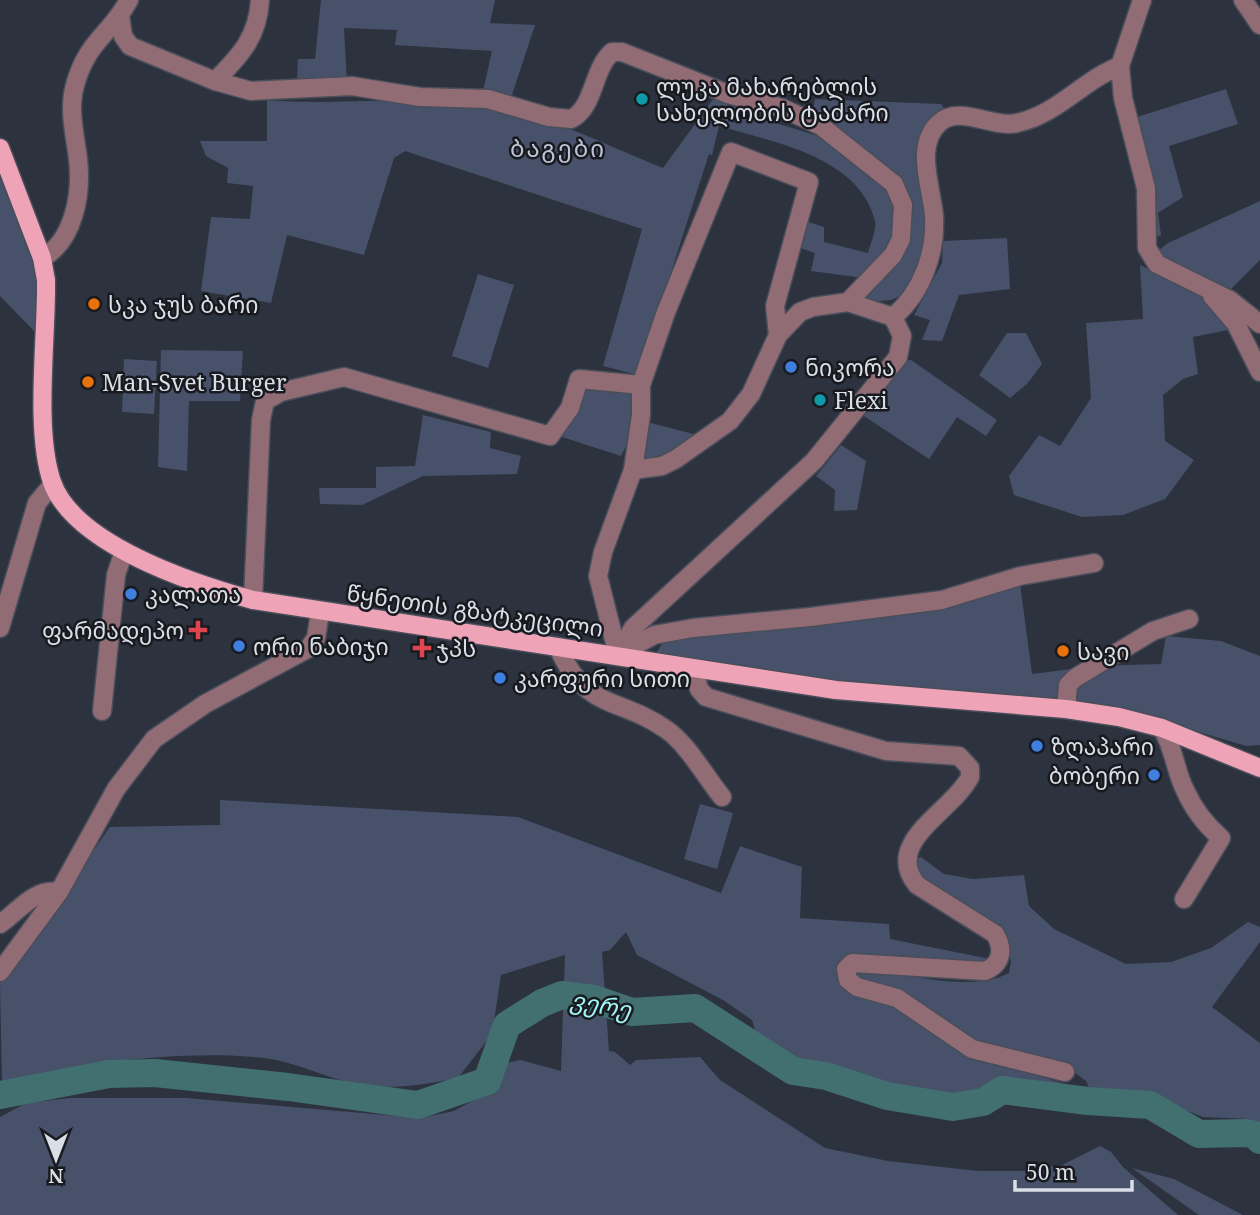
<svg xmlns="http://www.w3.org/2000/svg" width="1260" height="1215" font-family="'Noto Serif','Noto Sans Georgian',serif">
  <rect width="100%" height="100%" fill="#2d323f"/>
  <g fill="#47516a">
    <polygon points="321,0 495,0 490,23 535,25 510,101 482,95 492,51 395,45 397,30 344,28 347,83 297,83 298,59 315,59"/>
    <polygon points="1127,83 1137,117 1226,89 1238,124 1169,146 1183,197 1158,213 1161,235 1152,240"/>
    <path d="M714 98 763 119 818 136 881 179 894 196 896 240 864 278 811 271 815 253 791 245 802 220 824 227V242L868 253C870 244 877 230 875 221 859 156 772 142 719 126L712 155 709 154 638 375 603 366 642 229 405 151 394 158 364 255 287 235 271 303 201 291 211 217 250 219 253 186 227 183 228 168 206 156 200 141H267V100C338 106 410 95 481 104 543 112 605 145 663 168Z"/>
    <path d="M815 99 941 104 947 112 922 136 917 154 929 237 912 282 902 295 891 300 870 302 866 296 868 288C917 262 903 228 901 180L874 156 811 120Z"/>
    <polygon points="0,177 34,265 37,283 35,332 0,296"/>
    <polygon points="1260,201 1260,260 1230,290 1216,289 1161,259 1159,250 1168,243"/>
    <polygon points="1007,238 1010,289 959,295 942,341 922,340 930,320 914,315 942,263 943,241"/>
    <polygon points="1140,265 1201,294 1228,330 1193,337 1198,374 1183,379 1163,395 1165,441 1194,460 1165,499 1123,515 1082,517 1014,495 1009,476 1039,435 1060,446 1091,398 1086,323 1143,319"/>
    <polygon points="478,274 514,285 488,368 452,356"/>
    <polygon points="1007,333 1026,333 1042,364 1027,384 1010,398 979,375"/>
    <polygon points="161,350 243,351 240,401 189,401 187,471 158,467"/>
    <polygon points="124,359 157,361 154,414 122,412"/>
    <polygon points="911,360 997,420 986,436 957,417 929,459 861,414 902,361"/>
    <polygon points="592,383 605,383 636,394 641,417 621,456 556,435 580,394"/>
    <polygon points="423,415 491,432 490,448 521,456 517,474 423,476 362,505 320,504 319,488 376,488 376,467 415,466"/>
    <polygon points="647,422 705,437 654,463 629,458"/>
    <polygon points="841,445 866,461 857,510 834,511 835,490 816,476"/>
    <polygon points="1020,583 1032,674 1096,666 1161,664 1166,636 1221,641 1260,656 1260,745 1246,746 1129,711 1058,698 816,680 655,655 662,644 696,637 800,624"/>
    <path d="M220 800 518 817 721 893 740 846 802 867 800 918 889 924 890 939 990 959V965L852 960 839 977 848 992 907 1012 939 1033 969 1059 1036 1075 1074 1087 1076 1094 998 1084 965 1099 922 1098 832 1064H793L759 1043 752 1020 723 1000 637 955 626 932 610 950 602 952 609 1051 615 1052 630 1065 636 1060 700 1057 720 1080 825 1148 888 1161 978 1171H1023L1062 1165 1100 1146 1111 1152 1123 1167 1178 1215H0V1117L26 1103 70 1098H186L421 1118 454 1111 492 1090 505 1063 520 1060 561 1071 565 955 501 975 492 1034 458 1078C428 1084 394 1090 363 1085 333 1081 306 1066 276 1060 206 1047 69 1062 2 1084L0 982 110 827 220 825Z"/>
    <polygon points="700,804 733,813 717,869 684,859"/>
    <path d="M921 857 944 874 973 879 1024 875 1029 906 1054 929 1126 964 1171 962 1211 948 1248 922 1260 927V942L1212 1007 1260 1043V1126L1250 1119 1203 1117 1154 1098 1092 1093 1086 1081 1074 1072 972 1045 854 982V971L864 968C906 974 971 993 1009 973L1011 962 1008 946 919 880 914 859Z"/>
    <polygon points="1132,1168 1174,1179 1243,1215 1199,1215"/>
  </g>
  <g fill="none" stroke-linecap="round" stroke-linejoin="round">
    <polyline stroke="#426f70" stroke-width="28" points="0,1095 109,1074 155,1073 288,1087 418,1105 487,1081 507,1025 542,1003 562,995 594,999 632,1012 695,1008 793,1071 826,1076 887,1096 953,1107 983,1102 1002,1090 1088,1101 1150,1105 1199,1134 1247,1133 1258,1136 1260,1140"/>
    <defs>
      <g id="minor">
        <polyline points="1142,0 1120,66 1123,98 1146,188 1147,248 1157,264 1230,300 1260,324"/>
        <polyline points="1243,0 1260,25"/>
        <path d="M120 15 123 36 130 46 215 81 251 91 352 86 420 97 488 99 549 117 571 119C595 107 592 70 612 52H622L728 94 782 108 821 126 894 184 903 205 901 239 893 255 848 302 813 307 800 312 778 335 751 394 730 421 676 459 662 466 633 470"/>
        <path d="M215 81C240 56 258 37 260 0"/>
        <path d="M42 258C74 241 82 194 78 159 75 134 68 109 75 85 87 41 110 35 129 0"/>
        <polyline points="1212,296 1236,324 1260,372"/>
        <path d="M893 317C922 293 936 253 934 216 932 188 914 146 939 123 959 104 994 129 1017 123 1058 114 1083 80 1120 66"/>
        <polyline points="253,600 261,420 265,401 281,392 344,377 550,436 570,408 579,379 641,385"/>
        <polyline points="0,628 37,503 53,484"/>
        <path d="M558 647C586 712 619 696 667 730 688 745 705 776 722 797"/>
        <polyline points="618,655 598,576 603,552 633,470 641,415 641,385 666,312 731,152 809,182 775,306 778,335"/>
        <polyline points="618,655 633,628 814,461 898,357 902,336 893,317 848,302"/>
        <polyline points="618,655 654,635 693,628 810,617 942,600 1020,576 1094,563"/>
        <path d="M694 670 699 689 706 697 886 751 959 756 970 768V777C952 812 882 842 917 885L995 934C1004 949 1002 964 985 971L852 963 846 969 848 980 857 987 897 998 972 1049 1065 1072"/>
        <polyline points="1066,709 1068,685 1075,678 1153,631 1189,619"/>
        <polyline points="102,711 116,575 124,551"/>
        <path d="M1162 728C1174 748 1175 770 1185 790 1193 808 1207 826 1221 838L1184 899"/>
        <path d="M0 924C19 911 34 888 59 892"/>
        <polyline points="0,972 59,892 116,789 154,739 205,704 309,648 316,638 320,612"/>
      </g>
      <path id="major" d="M0 148 42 258 46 280C47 338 34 429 52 482 74 545 195 584 253 600L836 690 1066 709 1119 717 1162 728 1260 768"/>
    </defs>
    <use href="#minor" stroke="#494e5a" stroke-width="21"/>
    <use href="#major" stroke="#494e5a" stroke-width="21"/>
    <use href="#minor" stroke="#916c75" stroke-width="18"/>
    <use href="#major" stroke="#efa3b7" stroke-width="18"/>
  </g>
  <g fill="#0f9aa8" stroke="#181a20" stroke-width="2.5">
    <circle cx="642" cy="99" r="7"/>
    <circle cx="820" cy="400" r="7"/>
  </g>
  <g fill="#e8710a" stroke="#181a20" stroke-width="2.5">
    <circle cx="94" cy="304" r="7"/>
    <circle cx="88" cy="382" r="7"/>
    <circle cx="1063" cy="651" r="7"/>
  </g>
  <g fill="#3f7fe0" stroke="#181a20" stroke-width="2.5">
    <circle cx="791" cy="367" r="7"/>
    <circle cx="131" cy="594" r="7"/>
    <circle cx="239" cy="646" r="7"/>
    <circle cx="500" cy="678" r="7"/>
    <circle cx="1037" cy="746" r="7"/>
    <circle cx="1154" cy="775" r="7"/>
  </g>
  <g fill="#e0444e" stroke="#181a20" stroke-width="2.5">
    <path d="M194.5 619.5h7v7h7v7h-7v7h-7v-7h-7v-7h7z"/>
    <path d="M418.5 637.5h7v7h7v7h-7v7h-7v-7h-7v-7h7z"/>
  </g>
  <g text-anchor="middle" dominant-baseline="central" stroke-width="5" stroke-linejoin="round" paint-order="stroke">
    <g font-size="23" fill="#dadee6" stroke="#181a20" text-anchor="start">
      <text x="656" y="86">ლუკა მახარებლის<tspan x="656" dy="26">სახელობის ტაძარი</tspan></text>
      <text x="108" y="304">სკა ჯუს ბარი</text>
      <text x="805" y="367">ნიკორა</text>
      <text x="102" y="382">Man-Svet Burger</text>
      <text x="834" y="400">Flexi</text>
      <text x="145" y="594">კალათა</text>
      <text x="184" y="630" text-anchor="end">ფარმადეპო</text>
      <text x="253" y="646">ორი ნაბიჯი</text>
      <text x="436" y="648">ჯპს</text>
      <text x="1077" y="651">სავი</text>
      <text x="514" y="678">კარფური სითი</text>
      <text x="1051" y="746">ზღაპარი</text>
      <text x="1140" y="775" text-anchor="end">ბობერი</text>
    </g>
    <g font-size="23" fill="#dadee6" stroke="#181a20">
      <text transform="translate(475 610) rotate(8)">წყნეთის გზატკეცილი</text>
    </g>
    <g font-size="24" letter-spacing="2" fill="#bcc3d3" stroke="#181a20">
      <text x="558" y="147">ბაგები</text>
    </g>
    <g font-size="24" font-style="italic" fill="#a1f4f5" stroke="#181a20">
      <text transform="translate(601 1004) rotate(10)">ვერე</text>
    </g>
  </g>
  <g transform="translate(56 1159) rotate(180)" stroke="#181a20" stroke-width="5" paint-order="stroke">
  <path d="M0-5L12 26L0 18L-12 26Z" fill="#dadee6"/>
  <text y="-10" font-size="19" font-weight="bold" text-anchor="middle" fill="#dadee6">N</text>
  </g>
  <path d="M1015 1180v10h117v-10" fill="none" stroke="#dadee6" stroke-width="3.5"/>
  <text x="1026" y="1180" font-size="21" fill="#dadee6" stroke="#181a20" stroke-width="5" paint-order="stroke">50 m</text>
</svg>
